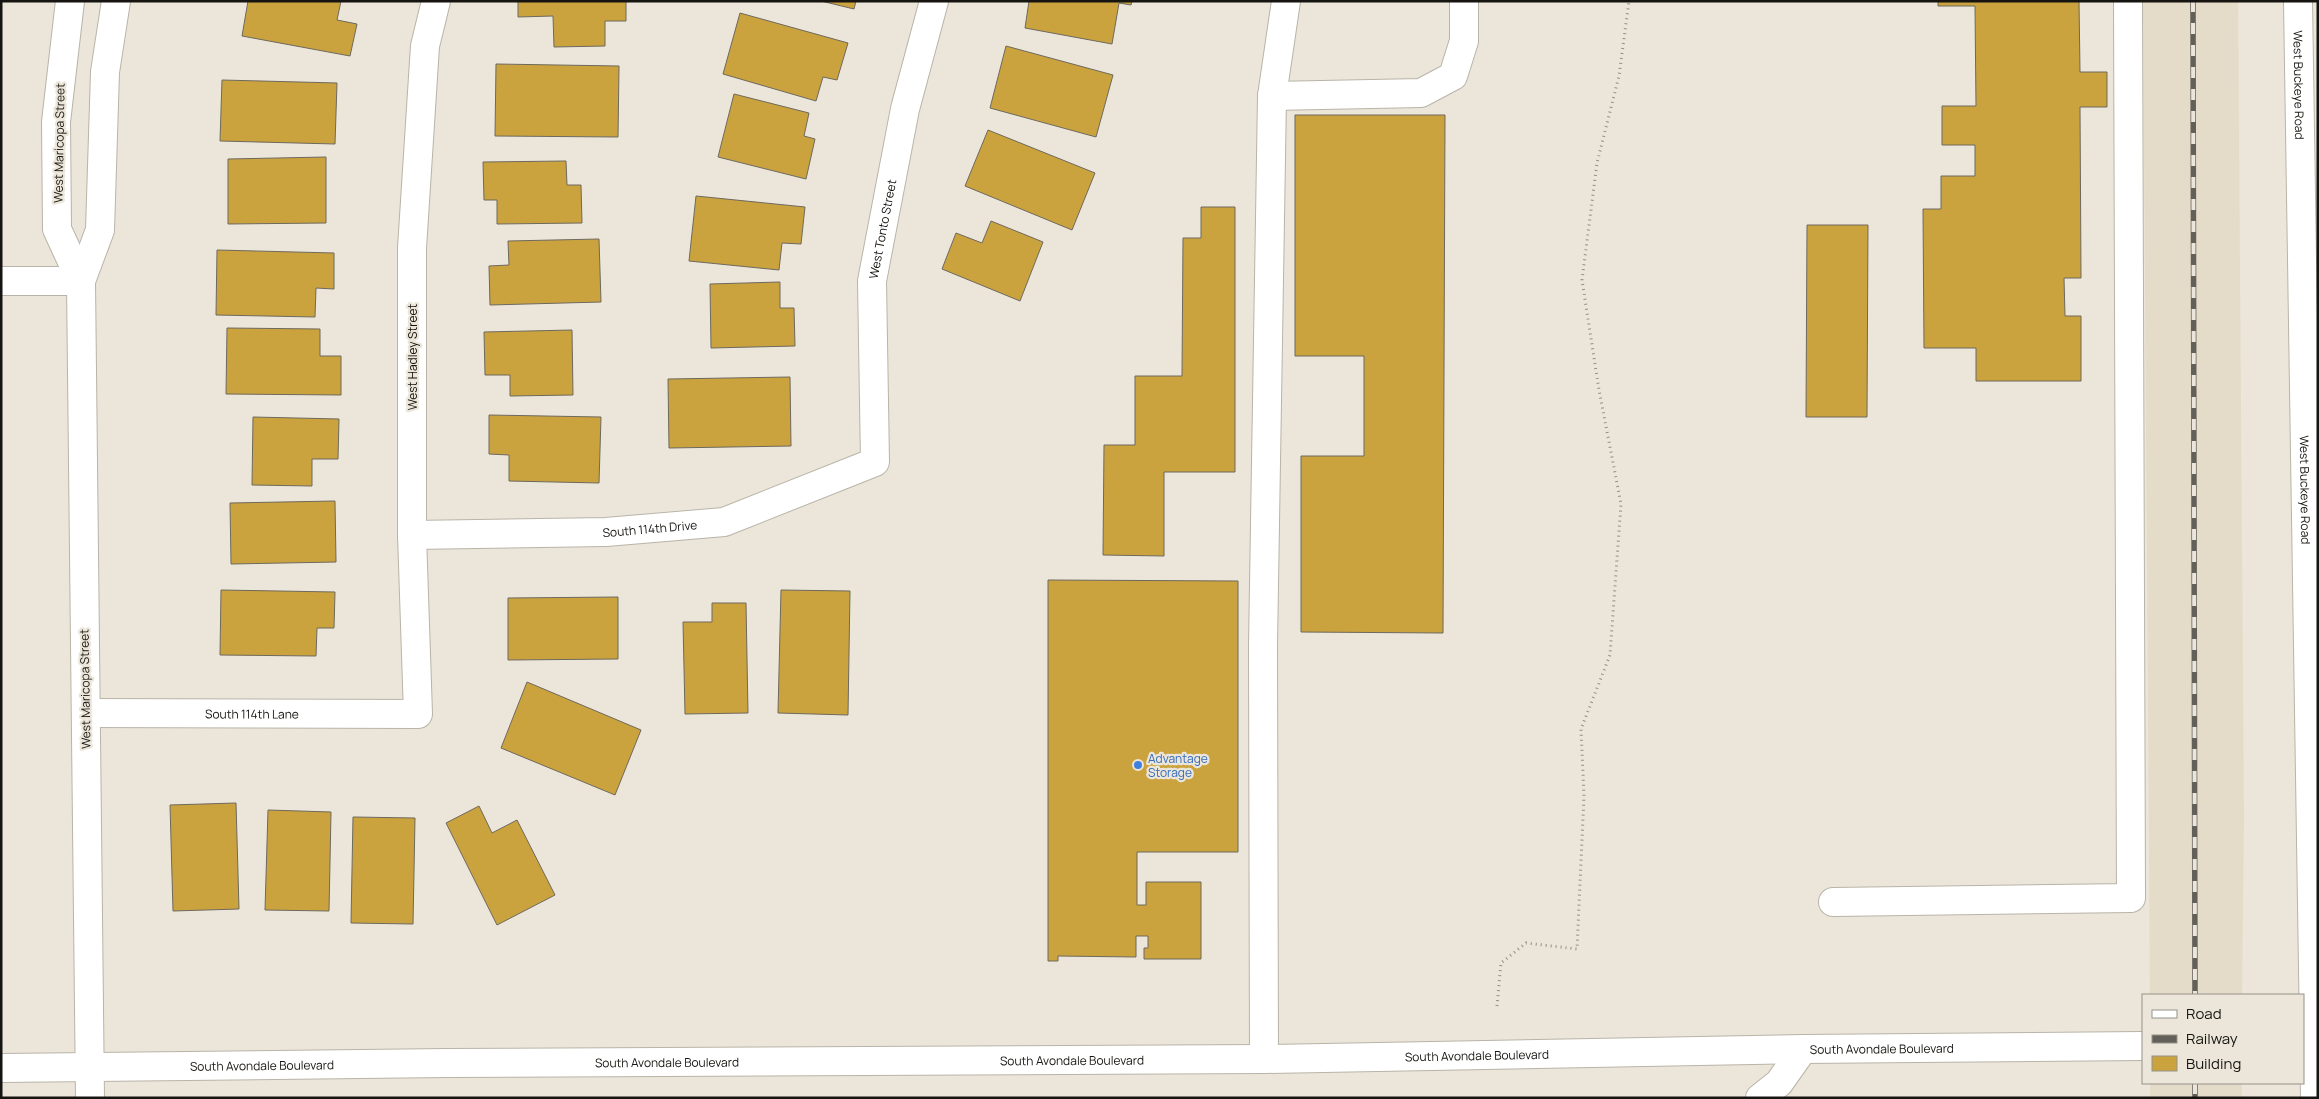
<svg xmlns="http://www.w3.org/2000/svg" width="2319" height="1099" font-family="Manrope,sans-serif">
  <rect width="100%" height="100%" fill="#ebe6d9"/>
  <g fill="#e4dbc8">
    <polygon points="2143,1 2238,1 2244,819 2242,995 2150,995"/>
    <rect x="2150" y="1083" width="92" height="15"/>
  </g>
  <g fill="#cba33e" stroke="#6e695e">
    <polygon points="248,1 341,1 337,20 357,24 350,56 242,36"/>
    <polygon points="518,1 626,1 626,21 605,21 605,46 554,47 553,16 518,17"/>
    <polygon points="821,1 856,1 854,9"/>
    <polygon points="1029,1 1132,1 1131,5 1119,3 1112,44 1025,28"/>
    <polygon points="1938,1 2079,1 2080,72 2107,72 2107,107 2080,107 2081,278 2064,278 2065,316 2081,316 2081,381 1976,381 1976,348 1924,348 1923,209 1941,209 1941,176 1975,176 1975,145 1942,145 1942,106 1976,106 1975,6 1938,6"/>
    <polygon points="740,13 848,43 837,80 823,77 816,101 723,74"/>
    <polygon points="1006,46 1113,75 1096,137 990,108"/>
    <polygon points="496,64 619,66 618,137 495,136"/>
    <polygon points="222,80 337,83 335,144 220,141"/>
    <polygon points="734,94 809,113 804,136 815,139 806,179 718,157"/>
    <polygon points="1295,115 1445,115 1443,633 1301,632 1301,456 1364,456 1364,356 1295,356"/>
    <polygon points="988,130 1095,173 1072,230 965,186"/>
    <polygon points="326,157 326,223 228,224 228,159"/>
    <polygon points="566,161 567,185 581,185 582,223 497,224 497,200 484,200 483,162"/>
    <polygon points="696,196 805,207 801,244 782,243 779,270 689,261"/>
    <polygon points="1201,207 1235,207 1235,472 1164,472 1164,556 1103,555 1104,445 1135,445 1135,376 1182,376 1183,238 1201,238"/>
    <polygon points="991,221 1043,242 1020,301 942,269 956,233 982,243"/>
    <polygon points="1807,225 1868,225 1867,417 1806,417"/>
    <polygon points="599,239 601,302 490,305 489,266 509,265 508,241"/>
    <polygon points="217,250 334,253 334,289 316,288 315,317 216,315"/>
    <polygon points="780,282 780,308 794,308 795,346 711,348 710,284"/>
    <polygon points="227,328 320,329 320,356 341,356 341,395 226,394"/>
    <polygon points="572,330 573,395 510,396 510,375 485,375 484,332"/>
    <polygon points="790,377 791,446 669,448 668,379"/>
    <polygon points="489,415 601,417 599,483 509,481 509,455 489,454"/>
    <polygon points="253,417 339,419 338,459 312,459 312,486 252,485"/>
    <polygon points="335,501 336,562 231,564 230,503"/>
    <polygon points="1048,580 1238,581 1238,852 1137,852 1137,905 1146,905 1146,882 1201,882 1201,959 1144,959 1144,948 1148,948 1148,936 1136,936 1136,957 1058,956 1058,961 1048,961"/>
    <polygon points="221,590 335,592 334,628 317,628 316,656 220,655"/>
    <polygon points="781,590 850,591 848,715 778,713"/>
    <polygon points="618,597 618,659 508,660 508,598"/>
    <polygon points="712,603 746,603 748,713 685,714 683,622 712,622"/>
    <polygon points="527,682 641,730 615,795 501,748"/>
    <polygon points="236,803 239,909 173,911 170,805"/>
    <polygon points="479,806 492,833 517,820 555,895 497,925 446,823"/>
    <polygon points="268,810 331,812 329,911 265,910"/>
    <polygon points="353,817 415,818 413,924 351,923"/>
  </g>
  <g fill="none" stroke-linecap="round" stroke-linejoin="round">
    <defs>
      <g id="minor">
        <polyline points="70,1 56,122 57,229 81,281"/>
        <polyline points="1272,96 1421,93 1453,76 1464,41 1464,1"/>
        <polyline points="1,281 81,281"/>
        <path id="s1" d="M412 535 606 532 724 522 875 462 872 281 905 109 934 1"/>
        <path id="s2" d="M86 713 418 714 412 535V248L425 46 436 1"/>
        <polyline points="1833,902 2131,898 2128,1"/>
        <polyline points="1264,1059 1263,646 1272,96 1286,1"/>
        <polyline points="90,1098 81,281 100,230 105,72 116,1"/>
      </g>
      <g id="major">
        <path id="s3" d="M2298 1 2315 1098"/>
        <path id="s4" d="M1 1068 446 1063 1264 1059 1803 1049 2143 1046"/>
        <polyline points="1760,1098 1779,1083 1803,1049"/>
      </g>
    </defs>
    <use href="#minor" stroke="#b9b4a8" stroke-width="30"/>
    <use href="#major" stroke="#b9b4a8" stroke-width="30"/>
    <polyline stroke="#938f86" stroke-width="3" stroke-dasharray="1 4" stroke-linecap="butt" points="1497,1006 1501,963 1526,943 1577,949 1584,796 1581,729 1610,655 1621,504 1599,390 1582,280 1597,163 1619,76 1629,1"/>
    <use href="#minor" stroke="#fff" stroke-width="28"/>
    <use href="#major" stroke="#fff" stroke-width="28"/>
    <defs>
      <g id="rail">
        <polyline points="2193,1 2195,995"/>
        <polyline points="2195,1083 2195,1098"/>
      </g>
    </defs>
    <use href="#rail" stroke="#636059" stroke-width="5.5"/>
    <use href="#rail" stroke="#ebe6d9" stroke-width="4" stroke-dasharray="11" stroke-linecap="butt"/>
  </g>
  <circle fill="#3f7fe0" stroke="#ebe6d9" stroke-width="2" cx="1138" cy="765" r="5"/>
  <g text-anchor="middle" dominant-baseline="central" stroke-width="4.5" stroke-linejoin="round" paint-order="stroke">
    <g font-size="12" fill="#161410" stroke="#ebe6d9">
      <text stroke="none"><textPath href="#s3" startOffset="84">West Buckeye Road</textPath></text>
      <text transform="translate(59 143) rotate(-89)">West Maricopa Street</text>
      <text stroke="none"><textPath href="#s1" startOffset="709">West Tonto Street</textPath></text>
      <text transform="translate(412 357) rotate(-90)">West Hadley Street</text>
      <text stroke="none"><textPath href="#s3" startOffset="489">West Buckeye Road</textPath></text>
      <text stroke="none"><textPath href="#s1" startOffset="238">South 114th Drive</textPath></text>
      <text transform="translate(85 689) rotate(-91)">West Maricopa Street</text>
      <text stroke="none"><textPath href="#s2" startOffset="166">South 114th Lane</textPath></text>
      <text stroke="none"><textPath href="#s4" startOffset="1881">South Avondale Boulevard</textPath></text>
      <text stroke="none"><textPath href="#s4" startOffset="1476">South Avondale Boulevard</textPath></text>
      <text stroke="none"><textPath href="#s4" startOffset="1071">South Avondale Boulevard</textPath></text>
      <text stroke="none"><textPath href="#s4" startOffset="666">South Avondale Boulevard</textPath></text>
      <text stroke="none"><textPath href="#s4" startOffset="261">South Avondale Boulevard</textPath></text>
    </g>
    <g font-size="12" fill="#366cbe" stroke="#ebe6d9" text-anchor="start">
      <text x="1148" y="758">Advantage<tspan x="1148" dy="14">Storage</tspan></text>
    </g>
  </g>
  <rect width="2319" height="1099" fill="none" stroke="#161410" stroke-width="5"/>
  <rect x="2142" y="994" width="162" height="90" fill="#ebe6d9" stroke="#969289"/>
  <rect x="2152" y="1010" width="25" height="8" fill="#ffffff" stroke="#969289"/>
  <text x="2186" y="1019" font-size="15" fill="#161410">Road</text>
  <rect x="2152" y="1035" width="25" height="8" fill="#636059" stroke="#969289"/>
  <text x="2186" y="1044" font-size="15" fill="#161410">Railway</text>
  <rect x="2152" y="1056" width="25" height="15" fill="#cba33e" stroke="#969289"/>
  <text x="2186" y="1069" font-size="15" fill="#161410">Building</text>
</svg>
